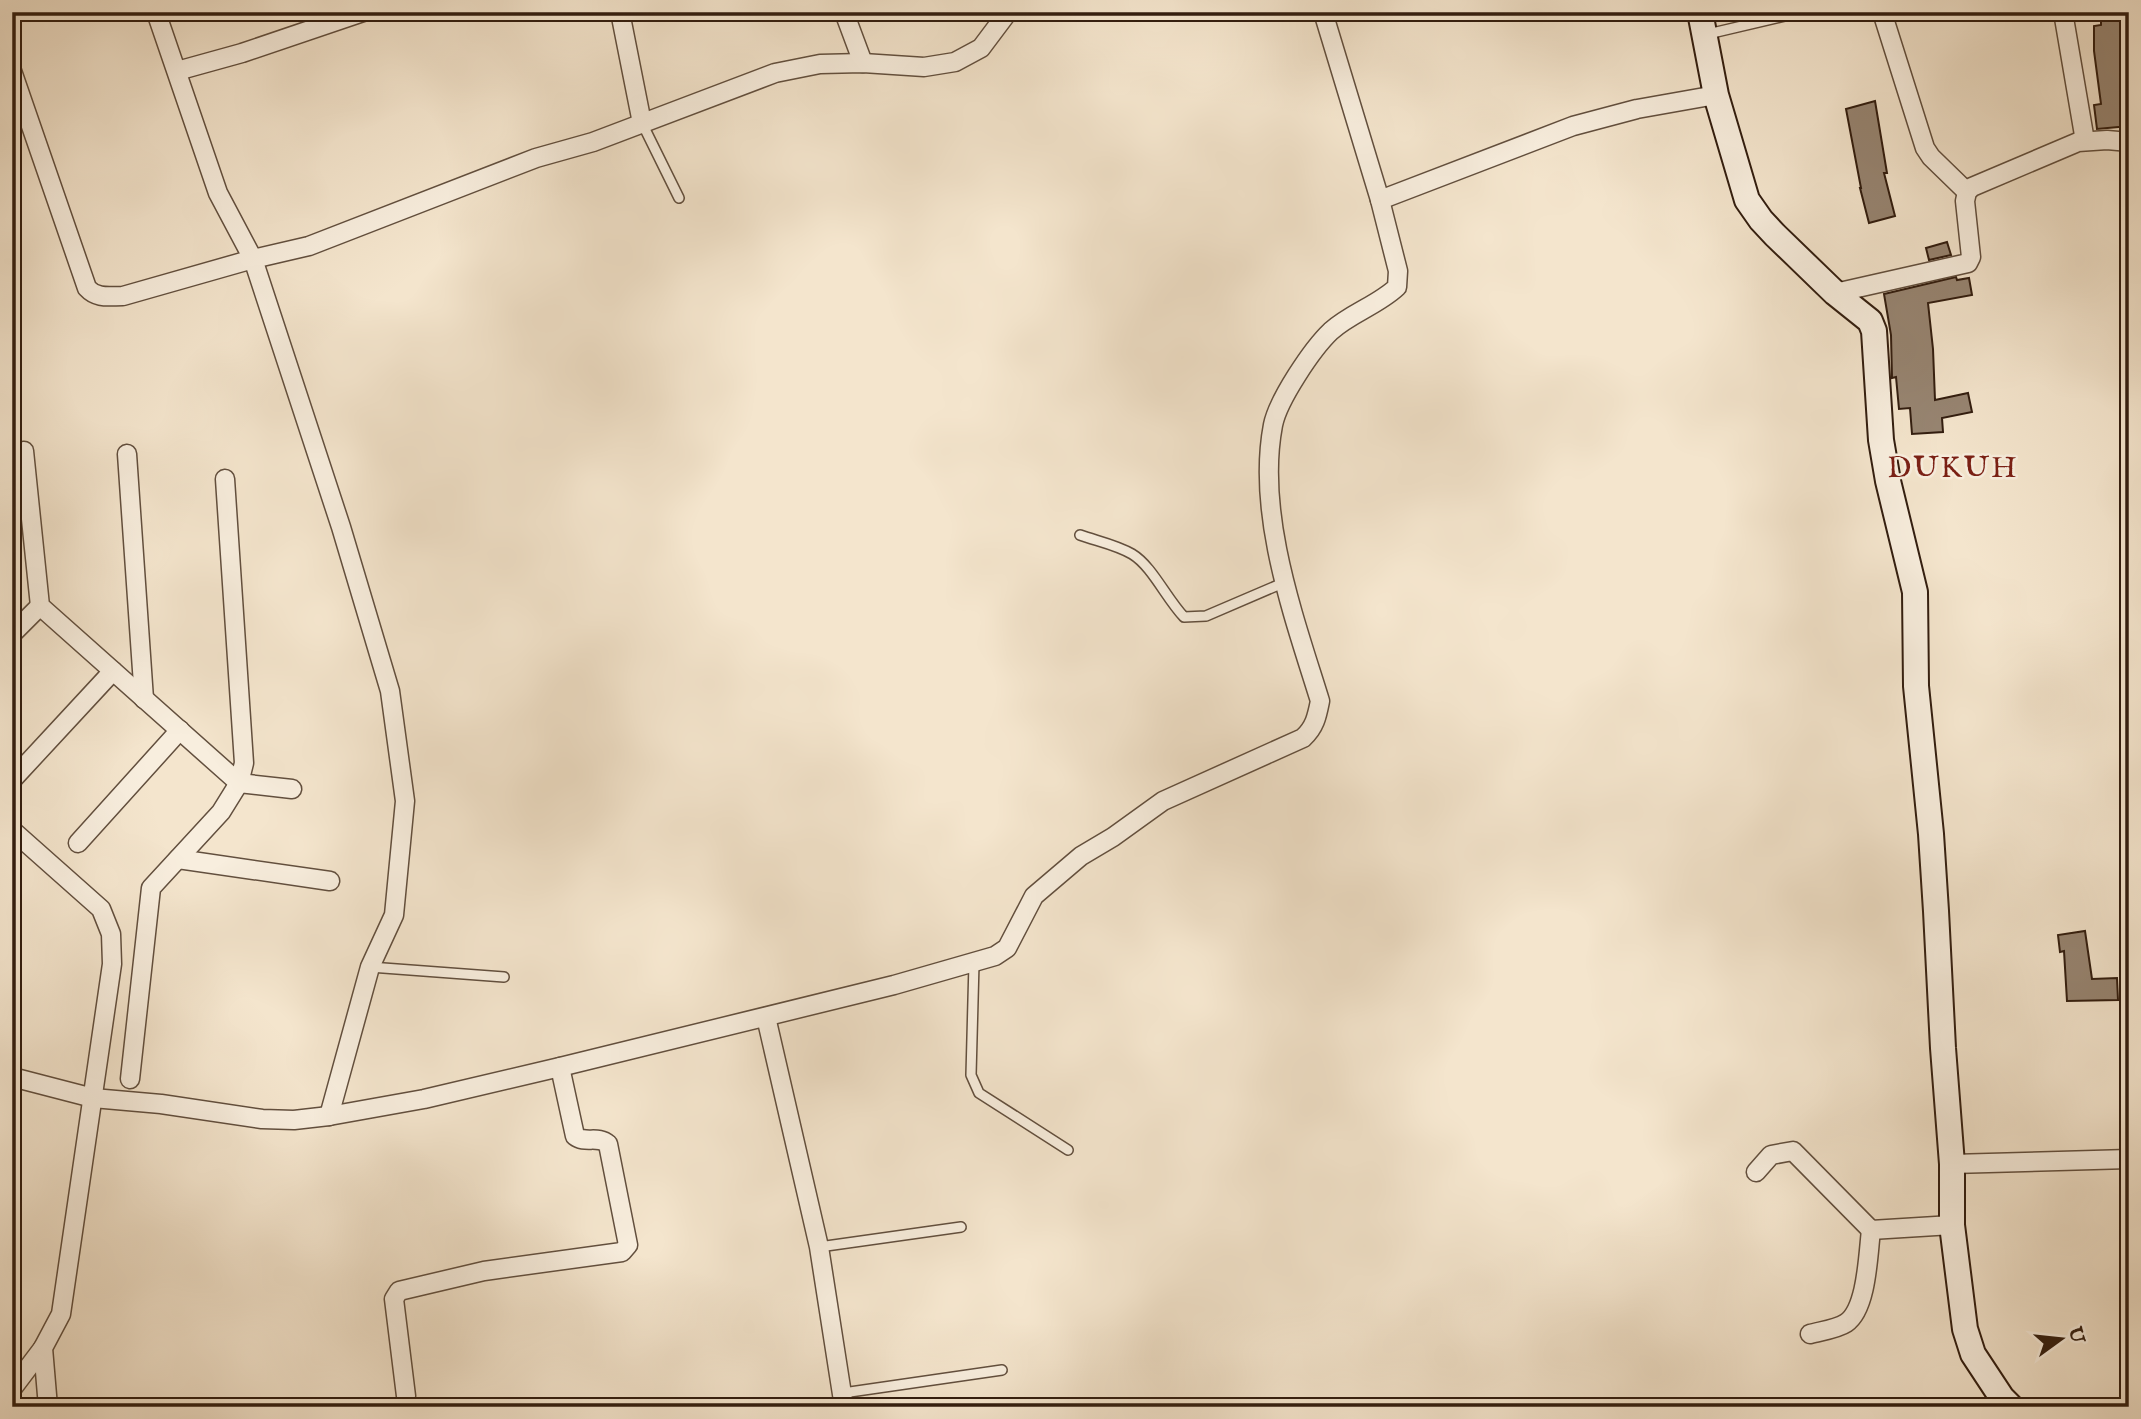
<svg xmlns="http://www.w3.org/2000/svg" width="2141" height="1419" font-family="'IM FELL English',serif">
  <rect width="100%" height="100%" fill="#f4e5cd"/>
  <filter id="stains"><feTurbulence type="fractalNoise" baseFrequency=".00286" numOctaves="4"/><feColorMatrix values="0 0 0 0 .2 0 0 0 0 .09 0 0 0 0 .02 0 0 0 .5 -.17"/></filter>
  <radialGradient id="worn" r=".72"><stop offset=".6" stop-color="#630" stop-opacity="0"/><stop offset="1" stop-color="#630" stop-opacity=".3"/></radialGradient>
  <g fill="#978572" stroke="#321d0f" stroke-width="2">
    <polygon points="2101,12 2127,12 2129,95 2126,96 2129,126 2097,129 2094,105 2101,104 2094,51 2094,26 2101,25"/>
    <polygon points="1875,101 1887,173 1884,173 1895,216 1869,223 1860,188 1861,188 1846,109"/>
    <polygon points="1947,242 1951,255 1929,260 1926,248"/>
    <polygon points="1956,277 1957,280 1969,278 1972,295 1928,303 1933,349 1935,400 1968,393 1972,412 1942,418 1943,432 1912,434 1910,408 1899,409 1896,377 1892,378 1891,335 1884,294"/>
    <polygon points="2085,931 2092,979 2117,978 2118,1000 2067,1001 2064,951 2060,952 2058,935"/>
  </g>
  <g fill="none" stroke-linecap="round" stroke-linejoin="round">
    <defs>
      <g id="lane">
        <polyline points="1708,34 1798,13"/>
        <polyline points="642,123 679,198"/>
        <path d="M1080 535C1097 541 1117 545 1132 554 1152 566 1166 598 1184 617L1206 616 1283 583"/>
        <polyline points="974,963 971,1075 979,1093 1068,1150"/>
        <polyline points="370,967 504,977"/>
        <polyline points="819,1247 961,1227"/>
        <polyline points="843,1393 1002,1370"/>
      </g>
      <g id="street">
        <polyline points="156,12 218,193 253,259 341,527 390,691 405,801 394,915 370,967 329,1116"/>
        <polyline points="620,12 642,123"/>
        <polyline points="844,12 863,63"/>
        <polyline points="1882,12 1925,148 1931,157 1967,192"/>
        <polyline points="2063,12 2085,141"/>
        <path d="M12 71 87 288C97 299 109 296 123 296L253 259 309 246 536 158 593 142 775 73 820 64 863 63 924 67 955 62 981 48 1008 12"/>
        <polyline points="177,71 242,53 363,12"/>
        <polyline points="1380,200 1573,126 1637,109 1716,95"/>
        <polyline points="1835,293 1968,263 1971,257 1965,201 1967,192 1972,187 2078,142 2107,140 2129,142"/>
        <polyline points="24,451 40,606 239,783 292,789"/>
        <polyline points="127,454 144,699"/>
        <polyline points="12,634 40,606"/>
        <polyline points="12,780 113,671"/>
        <polyline points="12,830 101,909 111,934 112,964 61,1314 43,1348 48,1407"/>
        <polyline points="78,843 180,730"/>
        <polyline points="178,859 330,881"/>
        <polyline points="766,1017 819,1247 844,1407"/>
        <path d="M12 1077 93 1098 161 1104 262 1119 294 1120 329 1116 424 1099 560 1067 894 985 995 956 1007 948 1034 896 1081 856 1113 837 1163 801 1303 738C1315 727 1317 716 1320 701 1294 617 1256 514 1273 425 1278 400 1312 349 1331 331 1351 313 1378 305 1397 287L1398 271 1380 200 1323 12"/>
        <polyline points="130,1079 151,888 221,812 239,783 244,763 225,479"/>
        <polyline points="1952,1164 2129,1159"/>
        <polyline points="1756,1172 1771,1155 1793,1151 1871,1230 1952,1225"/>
        <path d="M1810 1334C1821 1331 1837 1329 1846 1323 1867 1309 1868 1255 1871 1230"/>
        <polyline points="12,1389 43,1348"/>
        <path d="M406 1396 394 1299 399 1291 484 1271 622 1252 628 1245 608 1144C598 1135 585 1144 575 1136L560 1067"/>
      </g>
      <polyline id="secondary" points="1700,12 1716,95 1747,200 1761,220 1775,235 1835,293 1870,321 1874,331 1881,440 1888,481 1915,592 1916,686 1931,834 1936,911 1943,1048 1952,1164 1952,1225 1965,1329 1973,1354 2002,1398 2011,1407"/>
    </defs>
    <use href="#lane" stroke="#624f3e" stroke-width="12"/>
    <use href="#street" stroke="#624f3e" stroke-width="21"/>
    <use href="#secondary" stroke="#321d0f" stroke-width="28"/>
    <use href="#lane" stroke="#f8eede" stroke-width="9"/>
    <use href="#street" stroke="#f8eede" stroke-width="18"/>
    <use href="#secondary" stroke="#f8eede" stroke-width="24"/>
  </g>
  <g text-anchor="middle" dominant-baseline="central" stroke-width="5" stroke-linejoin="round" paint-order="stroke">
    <g font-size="30" letter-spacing="2" fill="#7a1f14" stroke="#f8eede">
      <text x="1953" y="469">DUKUH</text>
    </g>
  </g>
  <rect width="2141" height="1419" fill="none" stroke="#f4e5cd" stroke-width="42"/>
  <rect x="14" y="14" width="2113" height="1391" fill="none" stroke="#321d0f" stroke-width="3.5"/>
  <rect x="21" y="21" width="2099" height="1377" fill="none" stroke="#321d0f" stroke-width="2"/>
  <g transform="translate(2061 1339) rotate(75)" stroke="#f8eede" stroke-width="5" paint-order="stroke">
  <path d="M0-5L12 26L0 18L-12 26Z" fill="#321d0f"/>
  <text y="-10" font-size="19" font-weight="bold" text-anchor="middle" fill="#321d0f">U</text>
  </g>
  <rect width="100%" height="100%" filter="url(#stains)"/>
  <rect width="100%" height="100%" fill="url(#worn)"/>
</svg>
